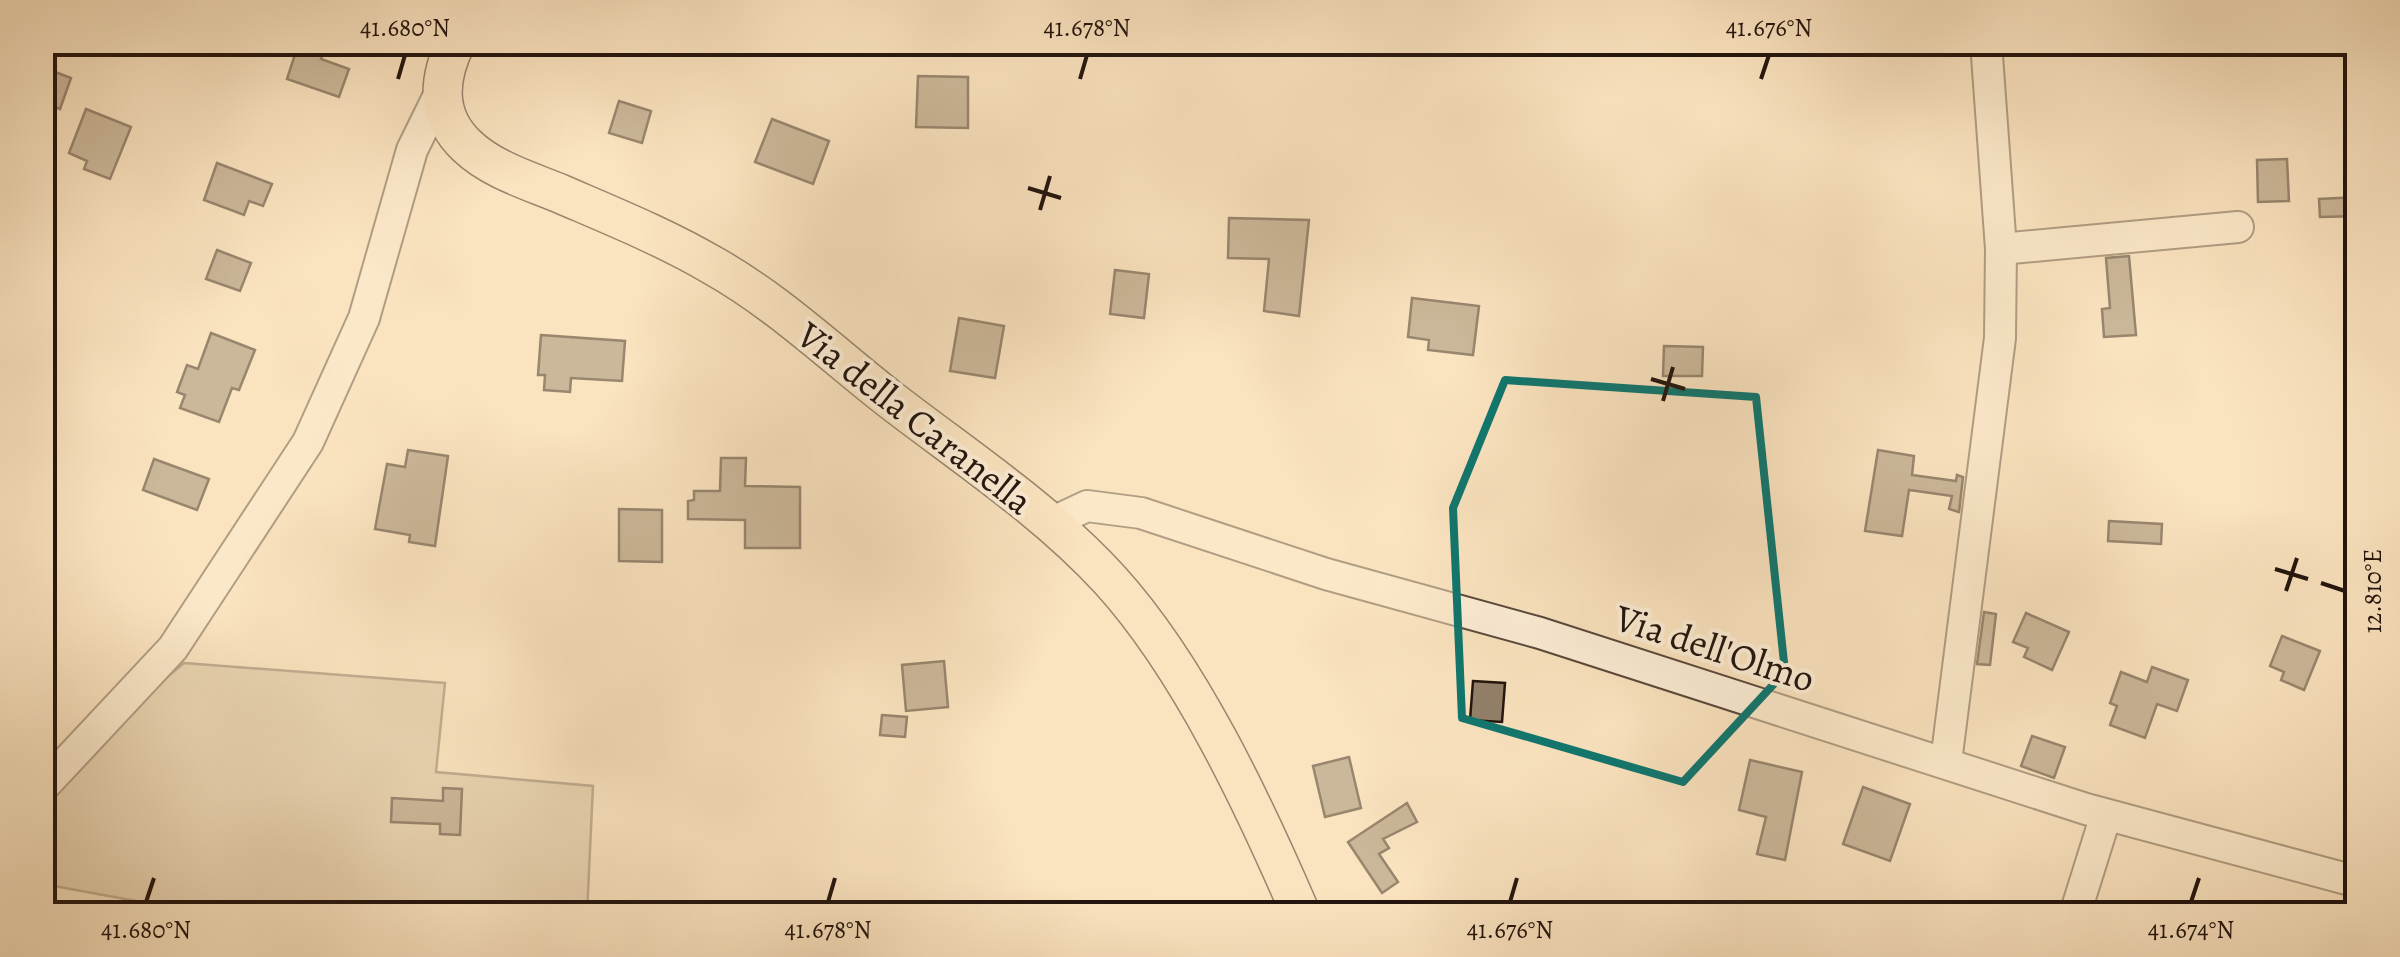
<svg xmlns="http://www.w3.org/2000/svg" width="2400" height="957" font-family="Alegreya,serif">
  <rect width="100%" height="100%" fill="#fae3bf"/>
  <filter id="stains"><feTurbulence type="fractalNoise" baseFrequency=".002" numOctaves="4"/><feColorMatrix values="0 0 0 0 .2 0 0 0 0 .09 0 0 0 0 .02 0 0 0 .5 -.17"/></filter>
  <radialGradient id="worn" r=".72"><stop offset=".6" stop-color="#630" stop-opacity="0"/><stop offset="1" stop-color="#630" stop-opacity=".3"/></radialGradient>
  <polygon fill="#d5c0a1" stroke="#7c6a57" stroke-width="2.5" points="184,663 445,683 436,772 593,786 587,914 207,914 43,884 42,803 105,729"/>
  <g fill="#93806a" stroke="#23140d" stroke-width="2.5">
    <polygon points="299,42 327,42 321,59 349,69 339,97 287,79"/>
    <polygon points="42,67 71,78 60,109 42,102"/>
    <polygon points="918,76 968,77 968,128 916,127"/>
    <polygon points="619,101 651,111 642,143 609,133"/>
    <polygon points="86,109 131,127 110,179 84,169 87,161 69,153"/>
    <polygon points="772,119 829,141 813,184 755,162"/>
    <polygon points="2287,159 2289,201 2258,202 2257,160"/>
    <polygon points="217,163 272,184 263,206 249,201 244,215 204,200"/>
    <polygon points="2358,197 2358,216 2320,217 2319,199"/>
    <polygon points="1229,218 1309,220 1299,316 1264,311 1269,259 1228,258"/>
    <polygon points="217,250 251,263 240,291 206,279"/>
    <polygon points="2129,256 2136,335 2104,337 2102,309 2110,308 2106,258"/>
    <polygon points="1115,270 1149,274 1144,318 1110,314"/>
    <polygon points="1412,298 1479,306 1473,355 1428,350 1429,340 1408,337"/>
    <polygon points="959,318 1004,326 995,378 950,371"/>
    <polygon points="211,333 255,350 239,390 232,388 219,422 180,408 185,395 177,392 187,365 198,369"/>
    <polygon points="541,335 625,341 622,381 571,378 570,392 544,390 545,375 538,375"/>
    <polygon points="1664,346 1703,347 1702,376 1663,376"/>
    <polygon points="408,450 448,456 435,546 409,542 410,535 375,529 387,464 405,467"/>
    <polygon points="1878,450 1914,456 1912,475 1956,481 1957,475 1963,477 1959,512 1949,509 1952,496 1909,490 1902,536 1865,531"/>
    <polygon points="721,458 746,458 745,486 800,487 800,548 745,548 745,520 688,519 688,501 694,500 694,491 720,491"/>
    <polygon points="154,459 209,479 197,510 143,490"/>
    <polygon points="619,509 662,510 662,562 619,561"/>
    <polygon points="2109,521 2162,524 2161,544 2108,541"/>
    <polygon points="1984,612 1996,614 1990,665 1977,664"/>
    <polygon points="2026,613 2069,632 2052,670 2024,657 2028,648 2013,642"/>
    <polygon points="2282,636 2320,651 2304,690 2281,680 2284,672 2270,666"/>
    <polygon points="944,661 948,707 906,711 902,665"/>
    <polygon points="2152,667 2188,680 2177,711 2157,704 2145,738 2110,725 2117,706 2110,703 2121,672 2147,682"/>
    <polygon points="1473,681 1505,683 1502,722 1470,720"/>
    <polygon points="882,715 907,717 905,737 880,735"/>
    <polygon points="2032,736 2065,747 2054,778 2021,766"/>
    <polygon points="1349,757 1361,808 1325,817 1313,766"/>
    <polygon points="1750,760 1802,772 1785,860 1757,854 1766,817 1739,810"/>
    <polygon points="1863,787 1910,804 1890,861 1843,844"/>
    <polygon points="443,788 462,789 460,835 440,834 440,824 391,822 392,798 443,801"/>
    <polygon points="1407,803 1417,822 1383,839 1389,848 1379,854 1398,882 1382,893 1348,842"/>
  </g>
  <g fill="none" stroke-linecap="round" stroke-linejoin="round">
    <defs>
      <g id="minor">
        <polyline points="2001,249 2238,227"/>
        <polyline points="1051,523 1087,506 1141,513 1326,574 1540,633 2086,809 2358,882"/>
        <polyline points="1946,762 2000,338 2001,249 1986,42"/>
        <polyline points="42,788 173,648 308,442 364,318 412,150 441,91"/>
        <polyline points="2075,914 2106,815"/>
      </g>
      <path id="major" d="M456 42C438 79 435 116 467 146 492 170 530 181 561 194 612 216 664 237 712 265 775 300 831 353 887 397 963 456 1045 509 1110 580 1190 668 1254 805 1301 914"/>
    </defs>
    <use href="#minor" stroke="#59483a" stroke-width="34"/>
    <use href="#major" stroke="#23140d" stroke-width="41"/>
    <use href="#minor" stroke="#fcedd5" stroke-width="30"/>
    <use href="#major" stroke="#fae3bf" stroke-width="38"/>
  </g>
  <path d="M0 0H2400V957H0ZM1505 380 1756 397 1785 672 1683 782 1462 718 1453 508Z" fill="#fae3bf" fill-opacity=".55" fill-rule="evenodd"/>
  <path fill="none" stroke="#0f766e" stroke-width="8" stroke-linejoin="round" d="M1505 380 1756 397 1785 672 1683 782 1462 718 1453 508Z"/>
  <path fill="none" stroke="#23140d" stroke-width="4" d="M398 79 405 55M1080 79 1087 55M1761 79 1769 55M1028 188 1061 198M1040 210 1050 176M1651 379 1685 389M1663 401 1673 367M2275 569 2308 579M2321 583 2345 591M2286 591 2297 558M146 902 154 878M828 902 835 878M1510 902 1517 878M2191 902 2199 878"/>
  <g text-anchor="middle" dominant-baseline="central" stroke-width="8" stroke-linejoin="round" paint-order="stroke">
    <g font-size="38" fill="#23140d" stroke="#fcedd5">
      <text transform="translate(915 418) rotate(38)">Via della Caranella</text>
      <text transform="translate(1715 648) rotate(18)">Via dell'Olmo</text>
    </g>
  </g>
  <rect width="2400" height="957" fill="none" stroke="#fae3bf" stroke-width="110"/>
  <rect x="55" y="55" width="2290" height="847" fill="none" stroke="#23140d" stroke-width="4"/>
  <g font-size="25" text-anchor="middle" fill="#23140d">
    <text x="405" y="36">41.680°N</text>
    <text x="1087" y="36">41.678°N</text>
    <text x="1769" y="36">41.676°N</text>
    <text transform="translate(2372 591) rotate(-90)" y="9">12.810°E</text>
    <text x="146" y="938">41.680°N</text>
    <text x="828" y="938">41.678°N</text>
    <text x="1510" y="938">41.676°N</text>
    <text x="2191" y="938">41.674°N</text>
  </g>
  <rect width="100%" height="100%" filter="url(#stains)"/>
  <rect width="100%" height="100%" fill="url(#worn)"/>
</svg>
